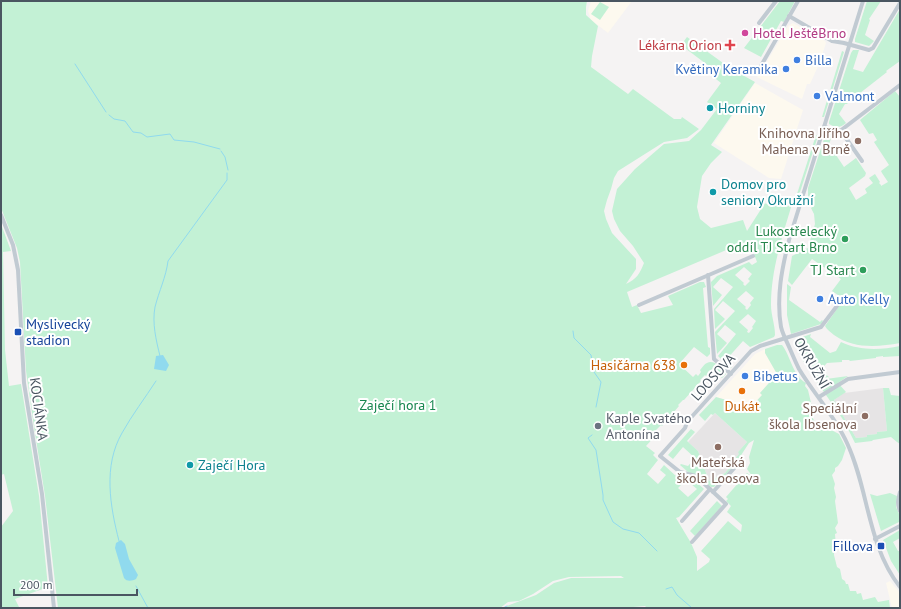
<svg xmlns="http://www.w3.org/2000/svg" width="901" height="609" font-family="'PT Sans',sans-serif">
  <rect width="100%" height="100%" fill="#f5f3f3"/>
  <g fill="#fdf9ef">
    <polygon points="591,1 632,1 608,33 591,20 588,11"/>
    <polygon points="793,23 825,41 826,43 819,64 810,84 807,84 802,99 757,77 764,65 766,67 766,63 788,26"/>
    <polygon points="755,83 803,110 781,179 769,178 714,143"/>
    <polygon points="765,349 765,353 777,373 760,393 762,395 751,407 716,397 755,354"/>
    <polygon points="890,581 900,593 900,608 892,608 886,583"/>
  </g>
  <g fill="#e6e4e5">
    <polygon points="883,388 887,431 877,432 877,434 867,435 867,437 856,438 834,400 844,393"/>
    <polygon points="715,413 747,442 738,452 740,453 731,463 732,464 725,473 709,481 698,451 688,442"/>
  </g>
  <g fill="#c3f1d5" fill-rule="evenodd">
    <path d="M1 1H587L586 7V15L598 26 592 56 591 67 628 94 633 89 674 119H681L682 117 699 129 687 138 664 142 618 171 614 178 611 189 607 200 604 211 606 219 612 233 636 259V269L626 284C637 279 640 273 644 263L633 246 620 231 614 219 612 211 617 189 635 169 664 144 689 141 701 130 717 109 707 102 721 83 711 75 714 70 681 45 687 37 730 68 755 82 711 145 722 152 711 163 702 176 697 207 700 219 711 228 743 220 747 231 765 203 766 204 775 200 788 198V196L794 197C784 232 771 267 771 305 771 315 775 325 775 335L774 337 750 347 743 341 725 361 732 368 729 367 718 356 736 334 725 325 717 334 727 343 717 354 715 332 735 311 723 301 715 310 725 319 715 329 714 309 733 287 721 278 713 287 722 295 713 306 711 282 717 276 749 262 752 265 757 262 754 254 756 253 750 240 627 292 632 307 637 305 641 313 673 305 668 296 700 282H704L706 287 703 288 708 347 710 348V354L707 357 694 347 679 364 693 377 696 374 698 376 701 372 700 370C702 368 704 364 707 363 714 359 723 369 726 374L722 378 713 369 706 376 705 375 700 380 701 381 684 400H683L678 405 679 406 662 426 661 425 656 430V432L657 434 646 446 655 453 653 455 658 460 647 474 658 484 666 475 660 470 664 465 677 477 681 473 689 476 692 479 689 483 683 477 678 483 681 485 678 488 688 497 697 489 691 484 694 480 704 489 679 517 676 518 691 543 697 557V571L709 562 710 559 701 551 728 521 741 532 742 525 727 512 731 506 726 501 728 499 726 497 747 473 752 476 747 469 750 463 749 457 754 440 749 443 734 466 714 487H711L688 472 680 465 681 464 688 466 695 458 683 447 673 459 668 455 691 429 695 432 687 441 698 451 709 481 725 473 732 465 731 463 739 454 738 452 747 442 715 413 713 415 711 414 705 421 699 415 716 397 751 407 762 395 760 393 777 374 765 353V349L777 345H782C791 357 793 376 806 383L805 386 808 390 812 407 808 410 815 422 818 421 820 424 839 434 846 448 842 460 838 466 835 468V471L832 475 835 484 834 488 836 497 835 501 838 523 835 528 837 533 835 534 836 547 834 548V555L837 567 840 569 842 579 845 581 846 584H848L850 591H856L857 594 861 593 863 600 875 597 878 602 889 600 890 608H647L645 606 622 608H506L507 606 536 595 554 583 571 578H624L621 576 569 577 553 581 533 594 519 601 508 602 500 608H58L45 496 34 427 26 371 20 262 17 248 1 208ZM744 267 752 274 748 279 750 281 745 286 743 284 744 283 735 275ZM746 291 754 298 750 303 751 305 747 310 745 308 746 307 737 299ZM748 314 756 321 752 327 753 328 749 333 747 332 748 330 739 322Z"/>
    <polygon points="780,1 795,1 784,22 781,21 761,57 744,48"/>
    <polygon points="867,1 881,1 869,19 870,20 865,35 874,41 869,46 855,42 855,39"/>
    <polygon points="600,2 609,7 600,20 591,14"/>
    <path d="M900 9V61L886 71 887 72 855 97 854 96 847 104H845L839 114 846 123C840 128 836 128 829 124V122L851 53 853 50H859L853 69 863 72Z"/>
    <polygon points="842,51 844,52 824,117 822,117"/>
    <path d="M895 91 900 97V343C878 347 853 349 834 335 831 332 827 330 825 326L844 299 832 291 841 279 812 259 792 285 788 281 792 256 808 248 815 224 814 214 811 208 814 206 813 202 810 203 808 197V188L826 133 833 132 828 148 834 151 837 149 839 153 836 155 844 167 856 158 866 173 865 176 849 188 856 200 867 193 865 189 873 183 869 178 875 174 880 182 879 183 881 185V186L888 182 882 173 881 171 889 165 874 142 877 140 873 133 869 134 860 120Z"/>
    <polygon points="816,135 818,136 800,192 797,194"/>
    <polygon points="1,224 11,251 3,252 5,350 9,386 21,384 39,496 48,587 15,599 19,607 18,608 1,608 1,527 13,511 4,474 1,475"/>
    <polygon points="787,284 791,287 789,300 820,322 822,320 823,321 821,324 791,334 787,315"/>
    <path d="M811 334 810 337 830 353 836 351 841 342C860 351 880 350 900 346V356L883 357V356L876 357V358L850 361 849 360H842V362L827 363 824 366 825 372 824 373 829 377 816 380 802 359 794 340Z"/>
    <polygon points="848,376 838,383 846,392 834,400 856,438 867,437 867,435 877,434 877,432 887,431 883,388 889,388 891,395 900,396 900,444 897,442 891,437 873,440 872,441 855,443 844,421 817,382 826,379"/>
    <polygon points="890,493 897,496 896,507 900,516 899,522 881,531 870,494 877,496"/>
    <polygon points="717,501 722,506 695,536 690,531"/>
    <polygon points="900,530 900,538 893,542 898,551 900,551 900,575 891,561 883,540"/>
  </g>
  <g fill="#90daee">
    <polygon points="163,355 169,365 166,371 154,369 156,356"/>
    <path d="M121 540 125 544 129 559 138 575 136 579C132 581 127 582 124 578L115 548 116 543Z"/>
  </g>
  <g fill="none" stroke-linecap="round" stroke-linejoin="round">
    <g stroke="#90daee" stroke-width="1">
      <polyline points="75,64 106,112"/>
      <polyline points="109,115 114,119 125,121 133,132 141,133 147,137 170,134 174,140 194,142 220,149"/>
      <polyline points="221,151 225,157 228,170"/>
      <polyline points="573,331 574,338 591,355 594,372 601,382 596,407"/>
      <path d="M160 356C156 340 152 323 155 307 159 291 166 277 168 261L227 180V173"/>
      <polyline points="592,435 588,438 596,450 603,495 603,500 613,522 623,529 639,533 657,551"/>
      <path d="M119 541C110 506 103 466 122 433 132 415 145 398 156 381"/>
      <polyline points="136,586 148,608"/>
      <polyline points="666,589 672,587 677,595 692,608"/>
      <polyline points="503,608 507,606"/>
    </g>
    <g stroke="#c1cad2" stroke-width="4">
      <path d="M863 1 789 240C782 268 776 297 781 327 783 335 787 342 790 349 793 356 796 363 799 369 814 394 835 416 847 443 869 490 867 545 900 587"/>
      <polyline points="789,16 832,41 844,43 869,50 873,48 900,3"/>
      <polyline points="759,23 776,1"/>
      <polyline points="758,71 798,1"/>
      <polyline points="824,127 840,131 843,134 862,161"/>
      <polyline points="840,131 900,85"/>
      <polyline points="1,215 13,245 18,270 24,383 42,494 54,608"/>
      <polyline points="708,275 714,359 731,374"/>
      <polyline points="639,305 753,256"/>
      <polyline points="819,397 848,379 900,372"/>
      <polyline points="713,492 737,465"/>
      <path d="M900 492C898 500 897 504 900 511"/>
      <polyline points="682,521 710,489"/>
      <polyline points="875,539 900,526"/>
      <polyline points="692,542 726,504 696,476 680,472 660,456 685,428 687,422 751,351 760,346 821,327 843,298"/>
    </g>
  </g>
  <circle fill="#d1479c" stroke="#fff" stroke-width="1.5" cx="745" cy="33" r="4"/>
  <path fill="#e0444e" stroke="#fff" stroke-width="1.5" d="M728 39h4v4h4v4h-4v4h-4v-4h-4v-4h4z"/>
  <g fill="#3f7fe0" stroke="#fff" stroke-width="1.5">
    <circle cx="797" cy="60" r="4"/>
    <circle cx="786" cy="69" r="4"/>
    <circle cx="817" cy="96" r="4"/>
    <circle cx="820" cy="299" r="4"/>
    <circle cx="745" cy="376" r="4"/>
  </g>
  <g fill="#0f9aa8" stroke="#fff" stroke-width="1.5">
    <circle cx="710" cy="108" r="4"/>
    <circle cx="713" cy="192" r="4"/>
    <circle cx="190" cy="465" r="4"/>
  </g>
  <g fill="#8d6e63" stroke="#fff" stroke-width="1.5">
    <circle cx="858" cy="141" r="4"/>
    <circle cx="865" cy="416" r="4"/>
    <circle cx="718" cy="447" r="4"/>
  </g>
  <g fill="#2e9e5b" stroke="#fff" stroke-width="1.5">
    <circle cx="845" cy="239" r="4"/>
    <circle cx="863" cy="270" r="4"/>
  </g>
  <g fill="#1a4fb4" stroke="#fff" stroke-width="1.5">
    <rect x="14" y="328" width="8" height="8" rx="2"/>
    <rect x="877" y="542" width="8" height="8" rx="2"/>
  </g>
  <g fill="#e8710a" stroke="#fff" stroke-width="1.5">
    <circle cx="684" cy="365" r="4"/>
    <circle cx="742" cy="391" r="4"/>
  </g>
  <circle fill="#6b7280" stroke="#fff" stroke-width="1.5" cx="598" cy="426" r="4"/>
  <g text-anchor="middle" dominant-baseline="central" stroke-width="4" stroke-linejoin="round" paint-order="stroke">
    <g font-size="14" fill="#b23c85" stroke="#fff" text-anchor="start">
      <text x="753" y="33">Hotel JeštěBrno</text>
    </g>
    <g font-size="14" fill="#be3a42" stroke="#fff" text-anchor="end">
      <text x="722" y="45">Lékárna Orion</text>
    </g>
    <g font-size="14" fill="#366cbe" stroke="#fff" text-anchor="start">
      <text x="805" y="60">Billa</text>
      <text x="778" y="69" text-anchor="end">Květiny Keramika</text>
      <text x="825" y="96">Valmont</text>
      <text x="828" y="299">Auto Kelly</text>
      <text x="753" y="376">Bibetus</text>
    </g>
    <g font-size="14" fill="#0d838f" stroke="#fff" text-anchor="start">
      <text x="718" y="108">Horniny</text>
      <text x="721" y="184">Domov pro<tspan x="721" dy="16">seniory Okružní</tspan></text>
      <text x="198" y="465">Zaječí Hora</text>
    </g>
    <g font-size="14" fill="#785e54" stroke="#fff" text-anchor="end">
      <text x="850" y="133">Knihovna Jiřího<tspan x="850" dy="16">Mahena v Brně</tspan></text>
      <text x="857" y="408">Speciální<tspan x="857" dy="16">škola Ibsenova</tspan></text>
      <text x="718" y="462" text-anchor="middle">Mateřská<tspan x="718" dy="16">škola Loosova</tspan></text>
    </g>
    <g font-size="14" fill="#27864d" stroke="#fff" text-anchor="end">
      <text x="837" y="231">Lukostřelecký<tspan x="837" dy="16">oddíl TJ Start Brno</tspan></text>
      <text x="855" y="270">TJ Start</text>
    </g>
    <g font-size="14" fill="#164399" stroke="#fff" text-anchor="start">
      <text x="26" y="324">Myslivecký<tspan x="26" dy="16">stadion</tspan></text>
      <text x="873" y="546" text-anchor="end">Fillova</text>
    </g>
    <g font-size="14" fill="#4a5661" stroke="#fff">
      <text transform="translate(812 363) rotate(60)">OKRUŽNÍ</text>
      <text transform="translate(713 377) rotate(-48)">LOOSOVA</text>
      <text transform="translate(39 409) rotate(82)">KOCIÁNKA</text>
    </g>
    <g font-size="14" fill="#c56008" stroke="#fff" text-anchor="end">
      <text x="676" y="365">Hasičárna 638</text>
      <text x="742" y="406" text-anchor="middle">Dukát</text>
    </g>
    <g font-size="14" fill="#17864f" stroke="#fff">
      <text x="398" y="405">Zaječí hora 1</text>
    </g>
    <g font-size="14" fill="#5b616d" stroke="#fff" text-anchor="start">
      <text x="606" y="418">Kaple Svatého<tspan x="606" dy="16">Antonína</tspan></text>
    </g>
  </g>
  <rect width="901" height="609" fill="none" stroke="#4a5661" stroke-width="4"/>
  <path d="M14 589v6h123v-6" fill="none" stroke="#4a5661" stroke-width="2"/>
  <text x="20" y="589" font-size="12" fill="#4a5661" stroke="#ffffff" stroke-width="3" paint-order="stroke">200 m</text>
</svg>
